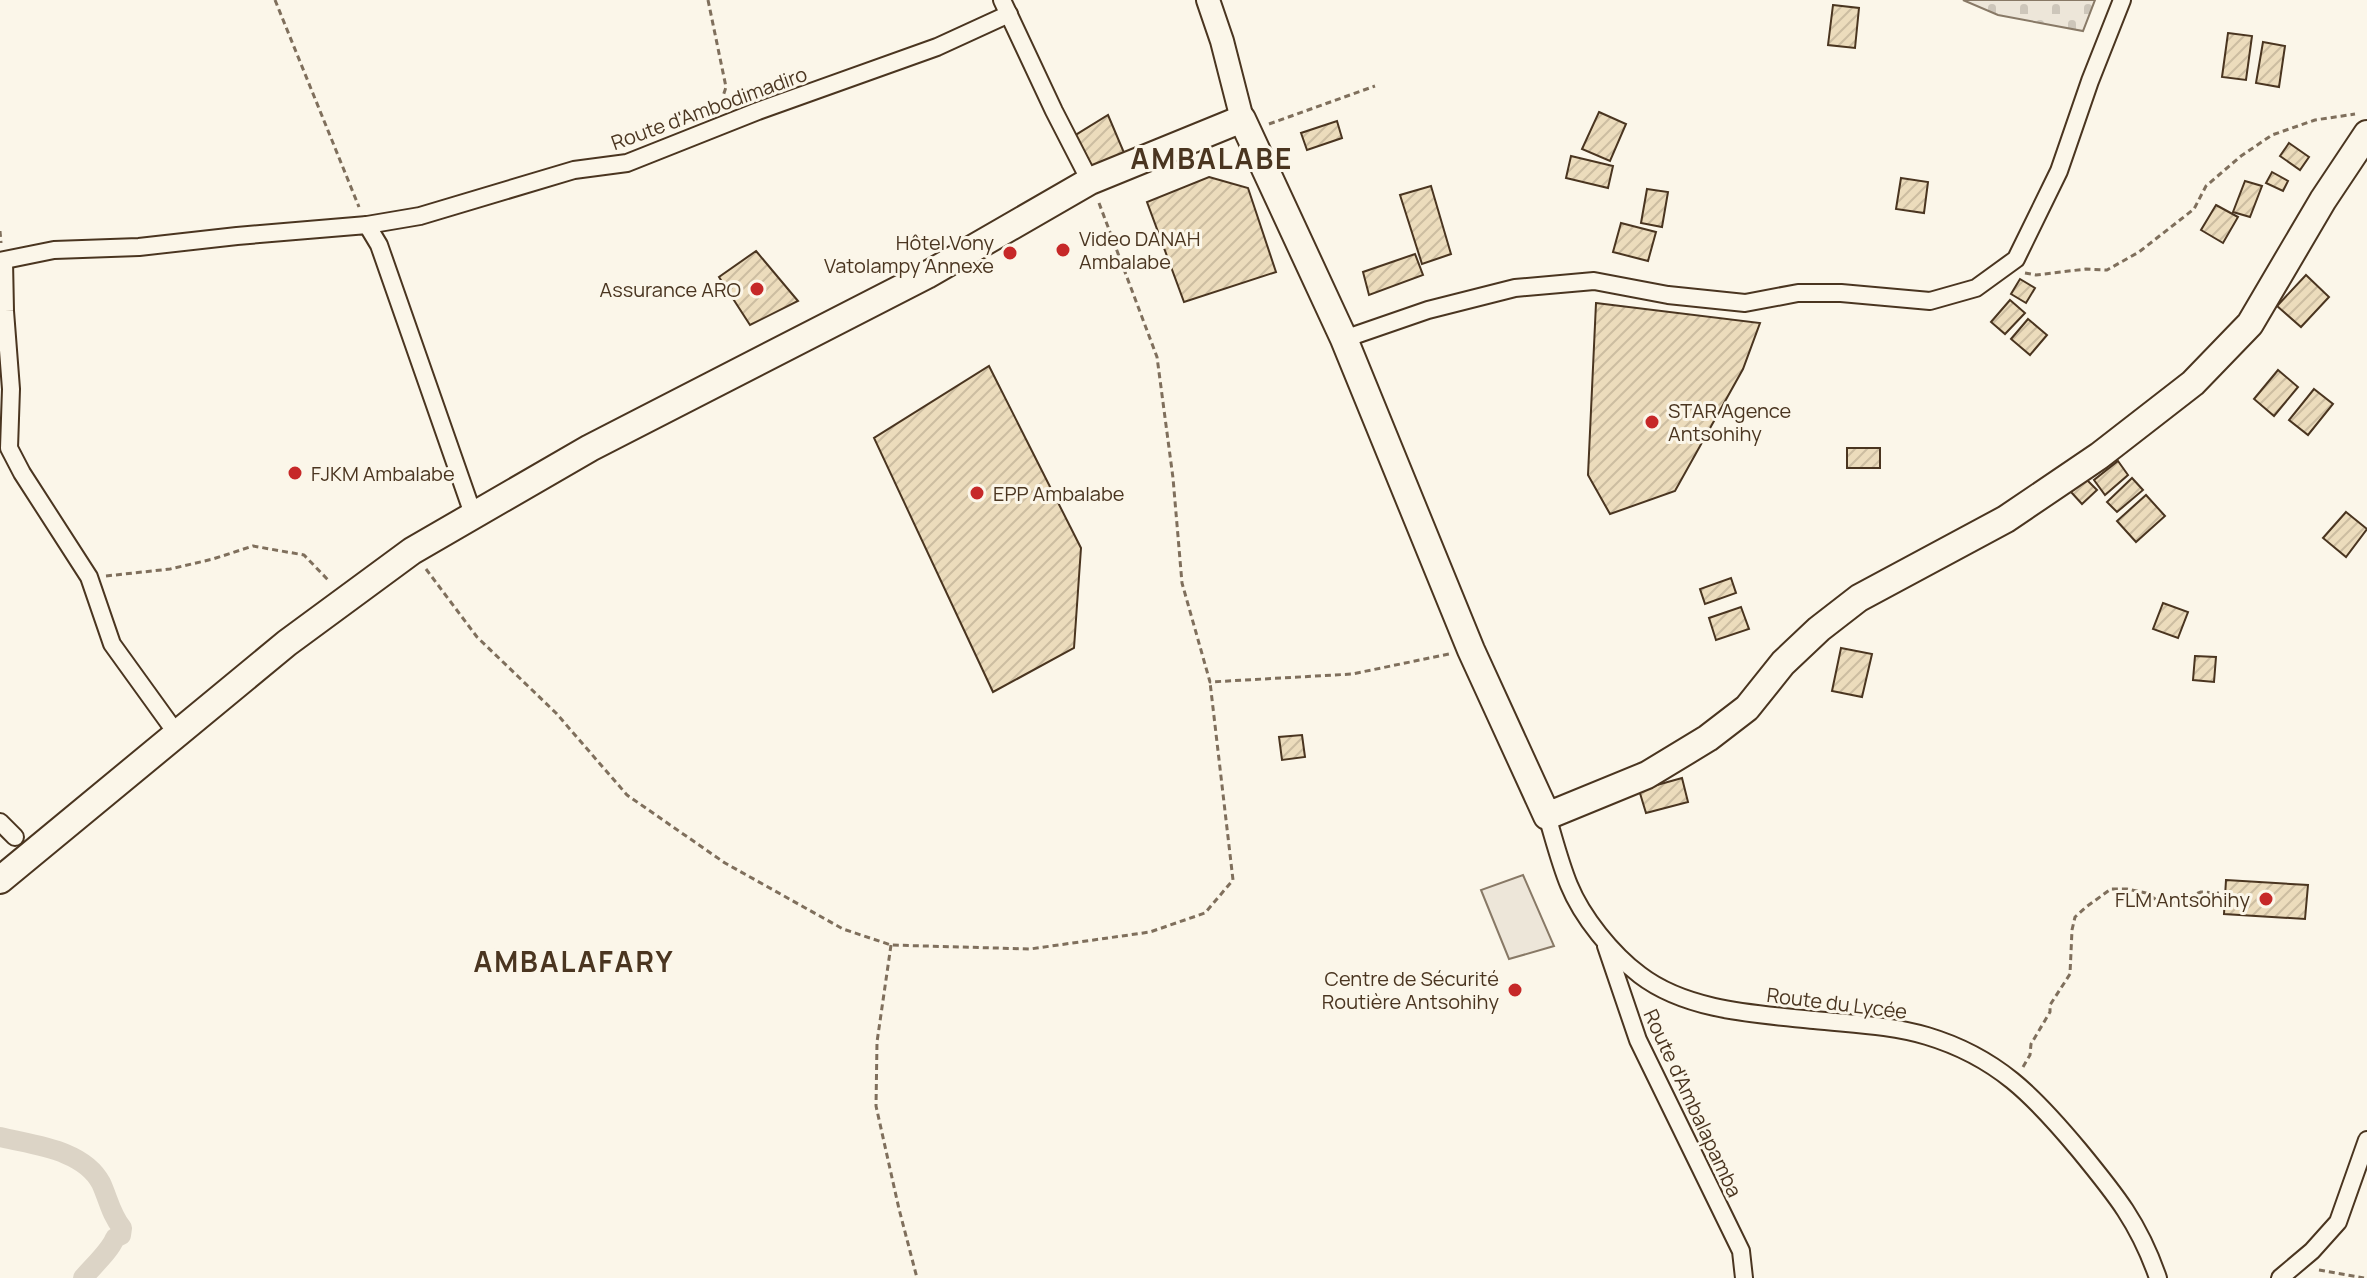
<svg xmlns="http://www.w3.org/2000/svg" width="2367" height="1278" font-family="Manrope,sans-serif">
  <defs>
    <pattern id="cemetery-stones" width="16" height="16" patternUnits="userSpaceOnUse" patternTransform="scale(2)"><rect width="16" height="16" fill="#ede6d9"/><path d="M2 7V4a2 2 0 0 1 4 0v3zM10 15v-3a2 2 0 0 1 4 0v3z" fill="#cdc6ba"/></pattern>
    <pattern id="building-hatch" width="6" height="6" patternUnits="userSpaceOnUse" patternTransform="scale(2)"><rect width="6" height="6" fill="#ecdcbc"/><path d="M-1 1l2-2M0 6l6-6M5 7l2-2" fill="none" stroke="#ccbda1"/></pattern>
  </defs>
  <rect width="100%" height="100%" fill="#fbf6e9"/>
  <polygon fill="url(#cemetery-stones)" stroke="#887966" stroke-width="2" points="1963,0 2095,0 2083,31 1998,15"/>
  <polygon fill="#ede6d9" stroke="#887966" stroke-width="2" points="1523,875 1554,946 1509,959 1481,890"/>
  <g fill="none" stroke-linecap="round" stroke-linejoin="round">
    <path stroke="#dcd4c6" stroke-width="20" d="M0 1137C32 1145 83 1149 101 1183 108 1198 111 1215 122 1228L121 1235 115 1238C110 1251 93 1266 83 1278"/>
  </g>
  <g fill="url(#building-hatch)" stroke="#4a3520" stroke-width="2">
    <polygon points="1833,5 1859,8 1855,48 1828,45"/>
    <polygon points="2228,33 2252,36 2246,80 2222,77"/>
    <polygon points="2263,42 2285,46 2279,87 2256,83"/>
    <polygon points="1599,112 1626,124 1610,161 1582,149"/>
    <polygon points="1108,115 1125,155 1092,174 1074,136"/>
    <polygon points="1337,121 1342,138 1307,150 1301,133"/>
    <polygon points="2289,143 2309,157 2300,170 2280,156"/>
    <polygon points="1571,156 1613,166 1608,188 1566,178"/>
    <polygon points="2272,172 2288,181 2283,191 2266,183"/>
    <polygon points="1209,177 1248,188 1276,272 1184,302 1147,202"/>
    <polygon points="1901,178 1928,182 1924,213 1896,209"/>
    <polygon points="2245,181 2262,186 2250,217 2233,212"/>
    <polygon points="1431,186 1451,254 1422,264 1400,195"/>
    <polygon points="1647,189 1668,192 1662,227 1641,223"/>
    <polygon points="2216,205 2238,217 2223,243 2201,230"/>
    <polygon points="1621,223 1656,232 1648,261 1613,252"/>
    <polygon points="756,251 798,301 750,325 719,277"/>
    <polygon points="1415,254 1423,275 1369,295 1363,272"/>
    <polygon points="2306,275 2329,297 2301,327 2277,306"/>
    <polygon points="2020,279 2035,288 2026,303 2011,294"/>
    <polygon points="2010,300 2025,313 2005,334 1991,322"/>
    <polygon points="1596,303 1760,323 1743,369 1675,491 1610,514 1588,475"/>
    <polygon points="2028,319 2047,335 2030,355 2011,339"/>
    <polygon points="989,366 1081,548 1074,648 993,692 874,438"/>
    <polygon points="2278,370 2298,387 2274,416 2254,399"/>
    <polygon points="2314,389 2333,404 2308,435 2289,420"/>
    <rect x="1847" y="448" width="33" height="20"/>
    <polygon points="2118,461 2128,475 2105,495 2094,480"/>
    <polygon points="2085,478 2097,490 2082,504 2071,492"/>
    <polygon points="2132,478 2143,490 2117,512 2107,502"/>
    <polygon points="2146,495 2165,516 2136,542 2117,521"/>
    <polygon points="2346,512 2367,529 2346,557 2323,538"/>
    <polygon points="1731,578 1736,593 1705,604 1700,589"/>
    <polygon points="2163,603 2188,612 2178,638 2153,629"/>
    <polygon points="1741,607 1749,629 1716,640 1709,618"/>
    <polygon points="1841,648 1872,654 1862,697 1832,691"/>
    <polygon points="2195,656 2216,657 2214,682 2193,680"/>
    <polygon points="1302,735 1305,757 1282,760 1279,737"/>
    <polygon points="1682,778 1688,802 1646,813 1639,790"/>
    <polygon points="2226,880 2308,885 2305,919 2224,914"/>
  </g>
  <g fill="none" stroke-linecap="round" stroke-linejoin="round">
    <defs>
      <g id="minor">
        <polyline points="1002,0 1054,111 1090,181"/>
        <polyline points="367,225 420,216 574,170 627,163 758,111 937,47 1009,14"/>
        <polyline points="0,261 54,250 139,247 237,236 367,225 379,245 473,514"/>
        <polyline points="4,261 5,311 11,389 9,448 22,473 89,577 112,644 169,723"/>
        <polyline points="1344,339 1428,310 1515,288 1594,281 1668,295 1745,303 1798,293 1841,293 1930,301 1976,288 2016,259 2059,171 2090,81 2122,0"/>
        <path d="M1547 816C1554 839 1560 863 1569 885 1582 917 1612 954 1640 975 1687 1011 1756 1014 1814 1020 1851 1024 1891 1025 1927 1036 1997 1057 2034 1096 2079 1150 2116 1195 2139 1223 2158 1278"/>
        <polyline points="0,822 15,837"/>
        <polyline points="1606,946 1638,1040 1741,1251 1744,1278"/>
        <polyline points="2280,1278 2312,1251 2338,1222 2367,1140"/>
      </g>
      <polyline id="tertiary" points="1208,0 1222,41 1242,119"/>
      <polyline id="primary" points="0,880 287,643 412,551 590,448 927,275 1090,181 1242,119 1344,339 1471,650 1547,816 1647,775 1708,738 1747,708 1783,663 1819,629 1859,598 2006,519 2099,456 2193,383 2250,324 2323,200 2367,134"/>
    </defs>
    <use href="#minor" stroke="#4a3520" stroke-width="20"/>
    <use href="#tertiary" stroke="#4a3520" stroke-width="26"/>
    <use href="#primary" stroke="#4a3520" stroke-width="30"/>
    <g stroke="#7f6f5c" stroke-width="3" stroke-dasharray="6 4" stroke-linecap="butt">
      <polyline points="275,0 359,207"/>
      <polyline points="708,0 726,87 719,109"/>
      <polyline points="1269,124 1375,86"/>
      <polyline points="1099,203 1157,357 1173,478 1182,583 1210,682 1352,674 1449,654"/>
      <polyline points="0,231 1,243"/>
      <polyline points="2025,273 2036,275 2086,269 2107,270 2139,252 2194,209 2206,186 2241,156 2272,135 2315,120 2355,114"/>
      <polyline points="426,569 477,637 556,713 627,795 725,863 843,929 891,945 1030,949 1150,932 1205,913 1233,880 1210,682"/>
      <polyline points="106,576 170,569 213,559 253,546 304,555 330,582"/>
      <polyline points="891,945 877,1042 876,1106 899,1209 917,1278"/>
      <polyline points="2023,1067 2030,1055 2031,1044 2050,1012 2050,1005 2070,974 2072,930 2075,917 2086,907 2111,889 2127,889 2146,893 2158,901 2172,903 2201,892 2219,893"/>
      <polyline points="2319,1270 2364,1278"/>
    </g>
    <use href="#minor" stroke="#fbf6e9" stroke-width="16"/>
    <use href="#tertiary" stroke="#fbf6e9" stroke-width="22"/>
    <use href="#primary" stroke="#fbf6e9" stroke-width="26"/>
  </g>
  <g fill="#c62828" stroke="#fbf6e9" stroke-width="3">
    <circle cx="1063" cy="250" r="8"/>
    <circle cx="1010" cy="253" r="8"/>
    <circle cx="757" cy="289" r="8"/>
    <circle cx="1652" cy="422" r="8"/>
    <circle cx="295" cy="473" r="8"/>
    <circle cx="977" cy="493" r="8"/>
    <circle cx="2266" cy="899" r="8"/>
    <circle cx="1515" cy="990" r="8"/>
  </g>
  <g text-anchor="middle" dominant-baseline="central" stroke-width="6" stroke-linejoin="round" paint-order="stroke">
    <g font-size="20" fill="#4a3520" stroke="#fbf6e9">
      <text transform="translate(709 108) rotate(-20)">Route d'Ambodimadiro</text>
      <text transform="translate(1837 1003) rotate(7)">Route du Lycée</text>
      <text transform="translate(1693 1103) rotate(65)">Route d'Ambalapamba</text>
    </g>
    <g font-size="20" fill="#4a3520" stroke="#fbf6e9" text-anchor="start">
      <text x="1079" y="238">Video DANAH<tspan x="1079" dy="23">Ambalabe</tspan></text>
      <text x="994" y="242" text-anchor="end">Hôtel Vony<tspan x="994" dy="23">Vatolampy Annexe</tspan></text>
      <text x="741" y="289" text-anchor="end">Assurance ARO</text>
      <text x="1668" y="410">STAR Agence<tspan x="1668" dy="23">Antsohihy</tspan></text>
      <text x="311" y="473">FJKM Ambalabe</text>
      <text x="993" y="493">EPP Ambalabe</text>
      <text x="2250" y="899" text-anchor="end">FLM Antsohihy</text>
      <text x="1499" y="978" text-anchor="end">Centre de Sécurité<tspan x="1499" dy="23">Routière Antsohihy</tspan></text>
    </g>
    <g font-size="28" font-weight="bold" letter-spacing="2" fill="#4a3520" stroke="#fbf6e9">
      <text x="1212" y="158">AMBALABE</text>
      <text x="574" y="961">AMBALAFARY</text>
    </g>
  </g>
</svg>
